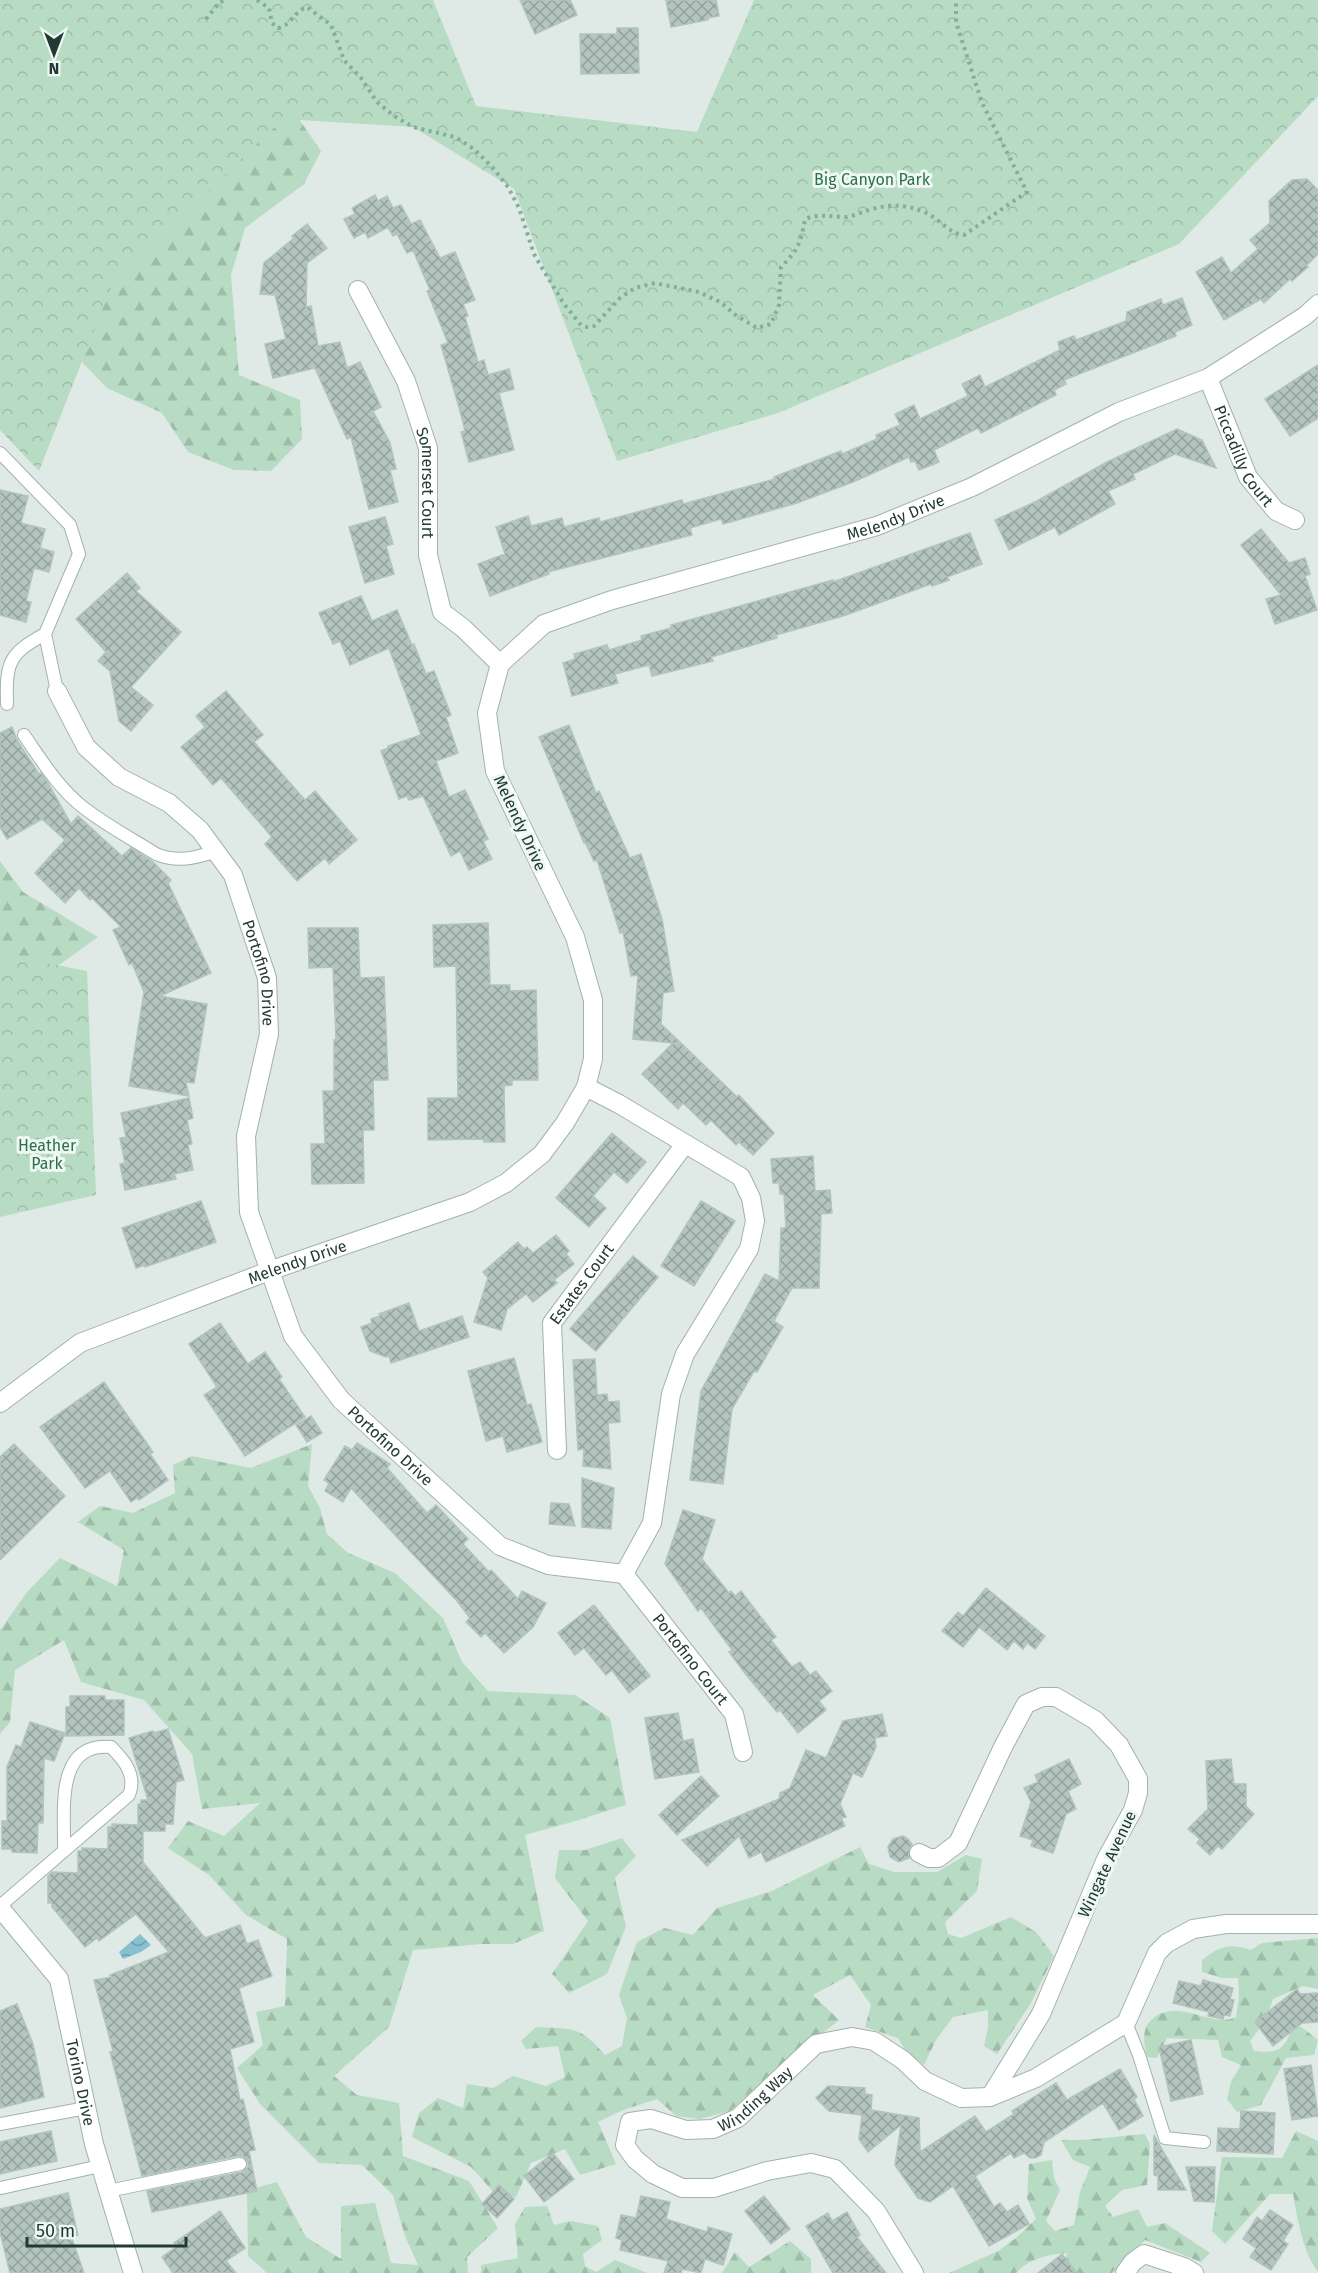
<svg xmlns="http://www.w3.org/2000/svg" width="1318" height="2273" font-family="'Fira Sans',sans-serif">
  <defs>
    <pattern id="forest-firs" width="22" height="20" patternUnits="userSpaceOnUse" patternTransform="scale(1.5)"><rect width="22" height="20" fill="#b8dbc3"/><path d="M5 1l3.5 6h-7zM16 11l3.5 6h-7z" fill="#9ebda8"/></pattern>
    <pattern id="park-crowns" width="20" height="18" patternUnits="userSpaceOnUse" patternTransform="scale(1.5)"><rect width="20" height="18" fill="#b8dbc3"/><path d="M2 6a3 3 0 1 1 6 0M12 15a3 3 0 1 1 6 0" fill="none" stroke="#9ebda8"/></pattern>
    <pattern id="water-waves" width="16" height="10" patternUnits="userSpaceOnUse" patternTransform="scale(1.5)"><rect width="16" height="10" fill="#87c1cf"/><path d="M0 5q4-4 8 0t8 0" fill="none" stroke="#6e9ea9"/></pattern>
    <pattern id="building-cross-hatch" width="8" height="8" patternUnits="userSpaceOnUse" patternTransform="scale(1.5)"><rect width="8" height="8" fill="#b4c5bf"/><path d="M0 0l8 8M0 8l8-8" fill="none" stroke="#92a19c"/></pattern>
  </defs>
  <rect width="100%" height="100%" fill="#dfeae6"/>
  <g fill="url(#forest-firs)">
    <polygon points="0,0 187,0 267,73 321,151 304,184 245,228 231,275 239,375 300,400 302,439 271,471 234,470 188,452 162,413 107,388 50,329"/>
    <polygon points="0,861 23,892 98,937 44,976 0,976"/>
    <polygon points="312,1444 308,1486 320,1508 327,1534 348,1553 395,1573 443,1618 462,1662 488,1691 575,1695 610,1718 626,1805 572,1822 525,1835 544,1931 513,1944 482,1944 413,1950 389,2027 334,2076 357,2095 399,2103 403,2156 469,2181 498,2228 467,2257 468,2273 267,2273 248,2256 247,2190 277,2182 306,2237 341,2259 341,2206 375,2203 391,2263 418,2265 405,2236 393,2195 362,2165 319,2163 260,2104 237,2068 263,2045 256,2012 285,2006 287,1939 246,1915 209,1875 168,1848 188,1821 224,1836 260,1803 202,1809 192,1754 144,1700 81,1682 64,1640 15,1670 10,1722 0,1734 0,1630 27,1592 60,1558 117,1586 124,1550 78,1522 100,1506 133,1513 175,1493 173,1465 192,1456 251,1468"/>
    <polygon points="622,1838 636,1856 615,1878 626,1926 607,1974 569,1993 552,1974 588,1921 555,1878 559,1850 585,1850"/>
    <path d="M860 1847 869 1864 894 1872H937L966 1855 982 1859 977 1891 945 1922 948 1934 961 1938 1011 1917 1036 1932 1054 1956 1031 2003 997 2054 984 2046 988 2027V2010L953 2017 936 2040 924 2065 905 2050 898 2038 865 2027 871 2005 850 1975 813 1995 839 2020 764 2080 730 2111 700 2119 676 2116 657 2099 623 2110 598 2122 616 2164 580 2175 565 2149 531 2163 516 2197 497 2196 471 2167 412 2137 419 2113 438 2098 463 2108 467 2084 493 2088 513 2076 546 2086 565 2077 558 2046 526 2049 521 2041 536 2027C573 2029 579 2025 605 2055L622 2046 627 2018 619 1995 637 1942 664 1928 693 1935 717 1908 772 1891Z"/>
    <path d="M1318 1938V1989L1303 1986 1273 1999 1266 2020 1250 2041 1254 2051C1282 2054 1284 2048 1294 2024L1303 2028 1318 2040 1314 2055 1286 2058 1261 2105 1237 2112 1227 2099 1231 2082 1241 2065 1222 2057 1218 2040 1167 2038 1157 2058 1147 2057C1143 2041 1141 2026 1156 2016 1184 1999 1211 2029 1236 2017L1239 1997 1238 1978H1222L1202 1972V1960C1220 1946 1230 1943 1251 1950L1262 1943Z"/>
    <path d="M1296 2131 1318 2141V2272C1302 2250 1298 2221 1293 2194H1270L1225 2244 1212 2231 1222 2157 1282 2158Z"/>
    <path d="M1145 2134 1150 2145 1147 2185 1122 2190 1105 2206 1113 2217 1138 2209 1147 2227 1165 2223 1210 2253 1201 2262 1145 2240 1112 2273H1064L1067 2253C1046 2255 1031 2258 1016 2273H949L998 2251 1016 2238 1036 2219 1027 2198 1029 2164 1052 2160 1054 2178 1060 2190 1046 2221 1055 2231 1074 2225 1080 2192 1090 2167 1073 2160 1061 2140C1089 2141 1117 2136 1145 2134Z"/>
    <polygon points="547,2206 554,2225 571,2221 598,2226 602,2240 583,2254 585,2266 596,2272 615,2260 647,2273 481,2273 481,2265 518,2258 515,2224 525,2207"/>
    <polygon points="790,2241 811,2259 811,2273 722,2273 735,2252 749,2267"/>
  </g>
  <g fill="url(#park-crowns)">
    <polygon points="0,0 433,0 476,106 697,132 754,0 1318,0 1318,96 1179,244 778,413 617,461 514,189 413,127 283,119 113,282 39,471 0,430"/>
    <polygon points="0,954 87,971 96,1195 0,1217"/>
  </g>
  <polygon fill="url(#water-waves)" points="140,1934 151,1945 141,1952 123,1959 119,1952"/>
  <g fill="url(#building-cross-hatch)" stroke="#b2c4bd" stroke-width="1.5">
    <polygon points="520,0 570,0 577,15 535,34"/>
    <polygon points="666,0 716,0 719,16 708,18 708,20 671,27"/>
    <polygon points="617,28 638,28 639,73 581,74 580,34 617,34"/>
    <polygon points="1307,179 1318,190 1318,254 1306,266 1308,267 1292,281 1290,279 1264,303 1261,299 1224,320 1196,272 1222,257 1231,273 1258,249 1250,240 1270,223 1269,201 1292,180"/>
    <polygon points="375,195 378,201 387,196 393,208 401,205 411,224 420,220 440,258 455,252 475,300 463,304 468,316 465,317 478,362 484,360 488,375 509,369 514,389 499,393 514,450 469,462 461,432 465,431 460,411 441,345 448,343 427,291 430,290 413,250 407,253 397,234 393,236 388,227 368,238 365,232 354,238 344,219 355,214 352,208"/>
    <polygon points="307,224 327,248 307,263 306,307 311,306 318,346 340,342 347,368 360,362 381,407 373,411 390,443 396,469 390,470 398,502 369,509 351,437 347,439 315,368 273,378 265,344 286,339 275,295 260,294 264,263 294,238 292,236"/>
    <polygon points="1182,298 1192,325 1175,332 1176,336 1064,380 1066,384 1054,390 1056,395 981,433 978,428 934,450 939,462 919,470 915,461 911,462 909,457 853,482 797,503 723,524 721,519 690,528 692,535 548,572 549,574 490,596 478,564 505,554 496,527 528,516 531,526 562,518 564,527 599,518 600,522 682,500 683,504 775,479 774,477 841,451 842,454 877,439 876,435 900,425 895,414 914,405 920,419 968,396 962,384 980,375 985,387 1060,350 1058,342 1074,336 1076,340 1126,321 1127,312 1161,299 1163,305"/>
    <polygon points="1318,365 1318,418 1290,436 1265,399"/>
    <polygon points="1177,429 1202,440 1216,468 1175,454 1133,474 1135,479 1108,491 1115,504 1059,535 1055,527 1009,550 995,520 1035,502 1107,462"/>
    <polygon points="0,490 28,496 21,523 45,529 40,548 54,552 49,572 34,568 26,601 31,602 26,622 0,615"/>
    <polygon points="385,517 393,544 386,546 394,574 365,583 349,527"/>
    <polygon points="1261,529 1289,563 1305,558 1310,574 1305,576 1317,610 1275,624 1266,599 1281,595 1241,545"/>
    <polygon points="970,533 982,564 947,577 949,580 932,586 931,584 843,616 776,635 777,638 711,657 713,661 652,676 649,665 615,674 618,683 572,696 563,663 575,659 574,654 607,645 609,650 642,640 641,636 671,628 671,625 833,580 833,582"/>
    <polygon points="127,573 140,588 136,591 181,632 131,687 153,705 131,731 119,721 110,671 98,661 106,652 76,619"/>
    <polygon points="361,596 372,621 397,610 412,645 414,644 426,674 434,671 451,715 446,717 458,753 436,761 449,797 465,790 488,839 483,841 492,859 469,870 460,851 451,856 423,796 409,800 407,796 399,799 381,751 388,748 388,746 421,735 389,648 350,665 340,641 333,644 319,613"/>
    <polygon points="226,691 263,735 254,742 305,800 315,791 357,840 329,864 325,858 297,881 265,844 272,837 221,778 213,785 181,747 205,727 196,716"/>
    <polygon points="569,725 596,793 599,791 630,858 641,854 662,919 674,991 663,993 661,1024 731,1091 737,1097 739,1095 774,1133 753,1155 739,1142 736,1145 711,1120 706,1125 683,1103 678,1109 642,1074 673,1043 633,1039 638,975 631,976 623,932 620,933 597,860 594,861 585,842 584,843 539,737"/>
    <polygon points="12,727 17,740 39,774 41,773 48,783 71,824 78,816 122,856 131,848 153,862 171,880 168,883 211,973 160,996 207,1004 194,1083 186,1082 189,1096 129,1086 144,992 132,963 129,965 113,930 121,927 92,898 90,900 79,888 65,903 35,873 65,840 42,819 7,839 0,827 0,733"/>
    <polygon points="488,923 490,985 510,985 510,991 536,990 538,1080 512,1080 512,1085 504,1086 505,1142 484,1142 484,1139 428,1140 428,1098 458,1098 456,966 434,967 433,925"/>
    <polygon points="308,928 358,928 360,978 384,977 388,1080 373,1080 374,1130 363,1130 364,1183 312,1184 311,1144 325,1144 323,1091 334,1091 334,1040 336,1040 333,967 309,968"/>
    <polygon points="189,1098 193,1118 187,1120 192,1144 188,1145 193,1170 174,1174 176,1179 125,1190 120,1164 125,1163 120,1138 126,1137 121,1113"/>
    <polygon points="612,1133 646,1162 627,1183 614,1172 593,1196 606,1208 589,1227 556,1198"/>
    <polygon points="813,1156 815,1191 830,1190 832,1213 821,1214 819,1288 792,1288 774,1321 783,1327 757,1372 754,1371 732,1409 723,1484 690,1480 701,1391 765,1274 779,1281 781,1228 786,1228 784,1194 780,1194 779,1183 773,1183 771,1159"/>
    <polygon points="201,1201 216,1242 145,1267 145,1265 136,1268 122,1228"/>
    <polygon points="701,1201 735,1221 694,1286 661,1266"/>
    <polygon points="556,1235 569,1251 566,1254 574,1264 554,1280 557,1283 533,1302 526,1294 507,1309 501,1330 474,1322 488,1278 483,1272 518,1242 524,1249 527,1247 533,1253"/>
    <polygon points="633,1256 658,1277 596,1351 570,1329"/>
    <polygon points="409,1303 419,1331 462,1316 469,1337 391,1363 389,1356 386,1357 370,1351 361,1327 372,1323 371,1319 380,1316 379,1314"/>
    <polygon points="220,1323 248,1364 265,1352 282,1377 279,1379 305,1417 245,1456 204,1395 217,1387 189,1344"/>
    <polygon points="514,1358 527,1405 531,1404 542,1442 507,1452 503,1436 486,1441 468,1371"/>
    <polygon points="595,1359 597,1395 607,1394 608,1402 619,1401 620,1422 608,1423 611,1469 583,1466 584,1449 578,1450 573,1360"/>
    <polygon points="104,1382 153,1452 150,1454 168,1480 139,1500 137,1498 131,1502 110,1471 85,1488 40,1427"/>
    <polygon points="311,1416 322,1433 307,1442 296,1425"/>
    <polygon points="357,1443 390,1464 387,1468 427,1513 436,1505 468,1539 463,1544 489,1572 491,1570 518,1599 522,1591 546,1603 533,1627 504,1653 485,1633 481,1637 466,1622 470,1618 457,1601 351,1488 343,1502 325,1491 329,1483 324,1480 345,1446 352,1450"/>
    <polygon points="14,1444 65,1496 0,1560 0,1457"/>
    <polygon points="582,1478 614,1488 611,1529 582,1527"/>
    <polygon points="551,1503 569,1504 575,1526 549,1524"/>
    <polygon points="683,1510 715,1520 702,1559 729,1593 731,1591 735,1596 741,1591 776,1637 771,1640 792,1667 800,1662 810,1675 816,1671 832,1691 819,1701 826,1710 798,1733 780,1710 777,1712 744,1672 729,1652 732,1650 701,1608 698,1611 665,1564"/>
    <polygon points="986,1588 1045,1636 1035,1649 1027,1643 1023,1649 1014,1641 1007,1650 979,1627 963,1647 942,1631 958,1612 963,1616"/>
    <polygon points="594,1605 650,1676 629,1693 612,1670 606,1675 584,1648 575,1655 558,1633"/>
    <polygon points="70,1696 105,1696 105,1700 124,1700 124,1735 66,1736 66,1707 70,1707"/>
    <polygon points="678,1713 683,1741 693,1739 699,1772 655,1779 645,1718"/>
    <polygon points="882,1714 887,1736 875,1738 876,1747 862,1777 853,1773 840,1804 846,1817 841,1818 845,1826 766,1862 761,1852 749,1858 739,1836 707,1866 682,1840 779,1799 780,1793 790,1788 806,1750 826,1758 843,1721"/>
    <polygon points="30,1722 65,1733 54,1761 44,1758 43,1823 38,1823 37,1853 12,1852 12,1849 2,1849 2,1821 7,1821 7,1767 16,1745 21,1747"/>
    <polygon points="168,1729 184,1780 176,1782 173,1824 165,1824 165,1831 143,1831 143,1862 205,1938 240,1925 247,1944 258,1940 272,1976 239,1988 254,2042 230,2049 240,2100 243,2099 255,2150 249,2151 257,2191 152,2212 147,2191 242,2172 248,2167 248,2162 243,2156 238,2156 142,2176 110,2052 113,2051 94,1980 112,1977 110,1975 169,1952 136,1914 99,1941 97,1938 85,1947 52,1907 52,1903 48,1903 48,1876 52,1872 78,1873 78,1851 82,1851 82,1848 108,1849 108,1827 112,1827 112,1824 138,1825 138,1804 141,1804 141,1800 148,1800 129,1738 153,1731 154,1733"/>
    <polygon points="1069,1759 1081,1784 1068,1791 1076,1809 1066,1814 1053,1853 1031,1846 1033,1840 1020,1836 1031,1802 1024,1788 1038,1782 1035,1775"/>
    <polygon points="1231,1759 1234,1784 1246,1784 1246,1806 1254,1814 1222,1849 1218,1846 1210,1855 1197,1843 1200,1839 1188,1829 1208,1809 1206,1761"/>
    <polygon points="701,1776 719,1796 677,1835 659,1815"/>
    <polygon points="903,1836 907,1838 912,1844 909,1849 909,1858 899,1862 890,1857 888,1847 893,1839"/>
    <polygon points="1203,1980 1233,1988 1230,1999 1234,2000 1230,2016 1224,2015 1223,2019 1208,2016 1209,2012 1173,2003 1179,1981 1201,1986"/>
    <polygon points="1297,1989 1300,1994 1318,1993 1318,2022 1302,2023 1273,2046 1255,2022"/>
    <polygon points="17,2004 33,2044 44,2097 0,2108 0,2011"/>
    <polygon points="1191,2040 1203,2094 1171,2101 1159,2047"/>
    <polygon points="1311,2065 1318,2116 1292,2120 1284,2069"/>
    <polygon points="1120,2069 1137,2097 1134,2099 1143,2116 1119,2130 1103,2103 1044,2142 1041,2155 1035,2158 1030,2158 1024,2153 1014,2158 1011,2153 975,2176 994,2207 1000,2203 1007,2212 1018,2205 1029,2224 989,2246 953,2186 930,2202 918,2198 895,2165 901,2125 868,2152 859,2139 862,2115 829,2111 816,2098 828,2086 865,2088 865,2094 872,2095 871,2110 919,2118 920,2152 975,2116 986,2132 1014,2114 1012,2111 1056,2083 1067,2100"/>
    <polygon points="1241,2111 1275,2113 1273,2154 1217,2151 1218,2128 1240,2129"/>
    <polygon points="51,2131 57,2161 0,2174 0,2142"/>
    <polygon points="1154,2135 1157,2141 1186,2190 1158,2190 1158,2176 1154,2175"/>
    <polygon points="553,2153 574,2179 544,2202 524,2176"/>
    <polygon points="1186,2167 1215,2167 1214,2202 1194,2201"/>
    <polygon points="499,2185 514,2199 497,2218 482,2204"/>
    <polygon points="68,2193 78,2235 71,2236 84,2273 10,2273 0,2232 0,2209"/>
    <polygon points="641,2196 670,2202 666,2219 707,2232 708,2227 732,2234 723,2265 705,2259 701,2273 682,2269 681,2273 664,2273 668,2261 620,2250 622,2240 616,2238 621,2215 636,2218"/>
    <polygon points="764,2196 790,2229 771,2244 745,2211"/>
    <polygon points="1270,2210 1293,2225 1283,2241 1288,2244 1271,2270 1250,2257 1256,2248 1243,2239 1257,2217 1262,2221"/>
    <polygon points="220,2211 245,2248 226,2261 236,2273 173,2273 162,2257 176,2247 174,2243"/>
    <polygon points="847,2212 860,2235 857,2237 886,2273 833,2273 806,2226 828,2213 832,2221"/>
    <polygon points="1062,2254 1077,2273 1038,2273"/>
  </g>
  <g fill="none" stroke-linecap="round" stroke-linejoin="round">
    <defs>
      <g id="lane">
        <polyline points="0,453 70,525 79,554 45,634 57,691"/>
        <path d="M7 704C6 663 8 654 45 634"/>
        <path d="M24 735C42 761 59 789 84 808 106 825 132 839 156 854 178 863 195 858 217 851"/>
        <path d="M0 1906 129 1795C137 1775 124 1760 111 1747 54 1742 65 1812 64 1850"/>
        <polyline points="1126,2023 1139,2055 1165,2138 1204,2142"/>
        <polyline points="0,2124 86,2108"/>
        <polyline points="1,2188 100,2166"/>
        <polyline points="108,2191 240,2164"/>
      </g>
      <g id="street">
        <path id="s1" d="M358 290 406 381 428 448V555L442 612 463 628 500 664"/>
        <path id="s2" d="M1208 378 1248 477 1276 511 1295 520"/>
        <path id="s3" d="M57 691 86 747 119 777 169 803 200 830 233 875 267 978 269 1034 246 1136 249 1212 293 1336 341 1400 500 1546 548 1565 624 1574 652 1523 671 1394 685 1354 749 1249 755 1221 751 1198 741 1177 619 1104 586 1087"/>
        <path id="s4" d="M0 1403 80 1343 269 1271 470 1202 506 1183 542 1154 565 1123 586 1087 593 1059V1000L575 937 495 771 487 713 500 664 544 624 612 600 877 526 972 487 1119 412 1208 378 1305 316 1318 304"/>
        <path id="s5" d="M557 1450 552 1323 685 1144"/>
        <path id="s6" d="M624 1574 734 1714 743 1752"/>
        <polyline points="919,1853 929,1858 938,1858 958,1843 1003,1747 1026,1704 1042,1697 1056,1697 1095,1720 1119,1745 1138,1779 1138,1793 1133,1810 1106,1859 1041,2014 990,2097"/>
        <path id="s7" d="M0 1908 59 1979 94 2144 133 2273"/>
        <path id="s8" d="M914 2273 876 2211 835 2169 811 2163 767 2171 714 2188H682L653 2174 635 2159 625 2145 630 2122 651 2119 686 2130 713 2129 738 2118 816 2044 852 2037 874 2041 903 2060 925 2081 961 2098 990 2097 1036 2078 1126 2023 1157 1953 1167 1943 1193 1929 1226 1924H1318"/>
        <polyline points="1125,2273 1133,2262 1144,2254 1184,2267 1194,2273"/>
      </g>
    </defs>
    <use href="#lane" stroke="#a2b2ad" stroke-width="14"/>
    <use href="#street" stroke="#a2b2ad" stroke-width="20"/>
    <g stroke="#80aea1" stroke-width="4" stroke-dasharray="3 4.5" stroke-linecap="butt">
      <path d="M257 0 269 8 272 23 278 28C291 26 294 11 307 7L331 25 344 60 361 78 377 102 394 116 413 127 455 137 474 149 493 168 508 187 519 208 534 254 542 268 564 304 581 325 587 327 594 326 620 298 635 288 655 283 699 292 720 302 737 316 757 328 771 324 779 305 781 267C798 250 801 243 805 219 820 213 832 217 847 217 854 216 862 212 869 210 889 204 905 204 924 212 939 218 949 234 964 235L1027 192 982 103 956 22V0"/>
      <polyline points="206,19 220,2 226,0"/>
    </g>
    <use href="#lane" stroke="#fff" stroke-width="12"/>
    <use href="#street" stroke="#fff" stroke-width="18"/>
  </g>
  <g text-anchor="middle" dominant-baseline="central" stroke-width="6" stroke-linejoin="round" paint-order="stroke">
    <g font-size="16" fill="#2b7049" stroke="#eff7f3">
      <text x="872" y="179">Big Canyon Park</text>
      <text x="47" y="1145">Heather<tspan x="47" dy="18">Park</tspan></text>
    </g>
    <g font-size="16" fill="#203a34" stroke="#eff7f3">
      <text stroke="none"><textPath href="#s2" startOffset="86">Piccadilly Court</textPath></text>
      <text stroke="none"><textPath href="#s1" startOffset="208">Somerset Court</textPath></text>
      <text stroke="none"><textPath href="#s4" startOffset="1556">Melendy Drive</textPath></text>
      <text transform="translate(520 823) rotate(65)">Melendy Drive</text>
      <text stroke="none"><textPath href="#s3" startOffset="363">Portofino Drive</textPath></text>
      <text stroke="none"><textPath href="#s4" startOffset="332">Melendy Drive</textPath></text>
      <text stroke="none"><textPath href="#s5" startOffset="176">Estates Court</textPath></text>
      <text stroke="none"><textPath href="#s3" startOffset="885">Portofino Drive</textPath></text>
      <text stroke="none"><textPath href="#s6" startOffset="108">Portofino Court</textPath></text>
      <text transform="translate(1107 1864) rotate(-65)">Wingate Avenue</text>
      <text stroke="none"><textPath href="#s7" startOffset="198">Torino Drive</textPath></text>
      <text stroke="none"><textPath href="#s8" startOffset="522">Winding Way</textPath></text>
    </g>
  </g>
  <g transform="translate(54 54) rotate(180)" stroke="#eff7f3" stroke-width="4.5" paint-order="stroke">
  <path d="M0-4.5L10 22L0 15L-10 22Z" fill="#203a34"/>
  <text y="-9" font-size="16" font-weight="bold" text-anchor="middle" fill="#203a34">N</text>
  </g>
  <path d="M27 2237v9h159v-9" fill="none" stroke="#203a34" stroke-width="3"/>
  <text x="36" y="2237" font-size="18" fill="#203a34" stroke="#eff7f3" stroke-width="4.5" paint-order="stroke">50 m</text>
</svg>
